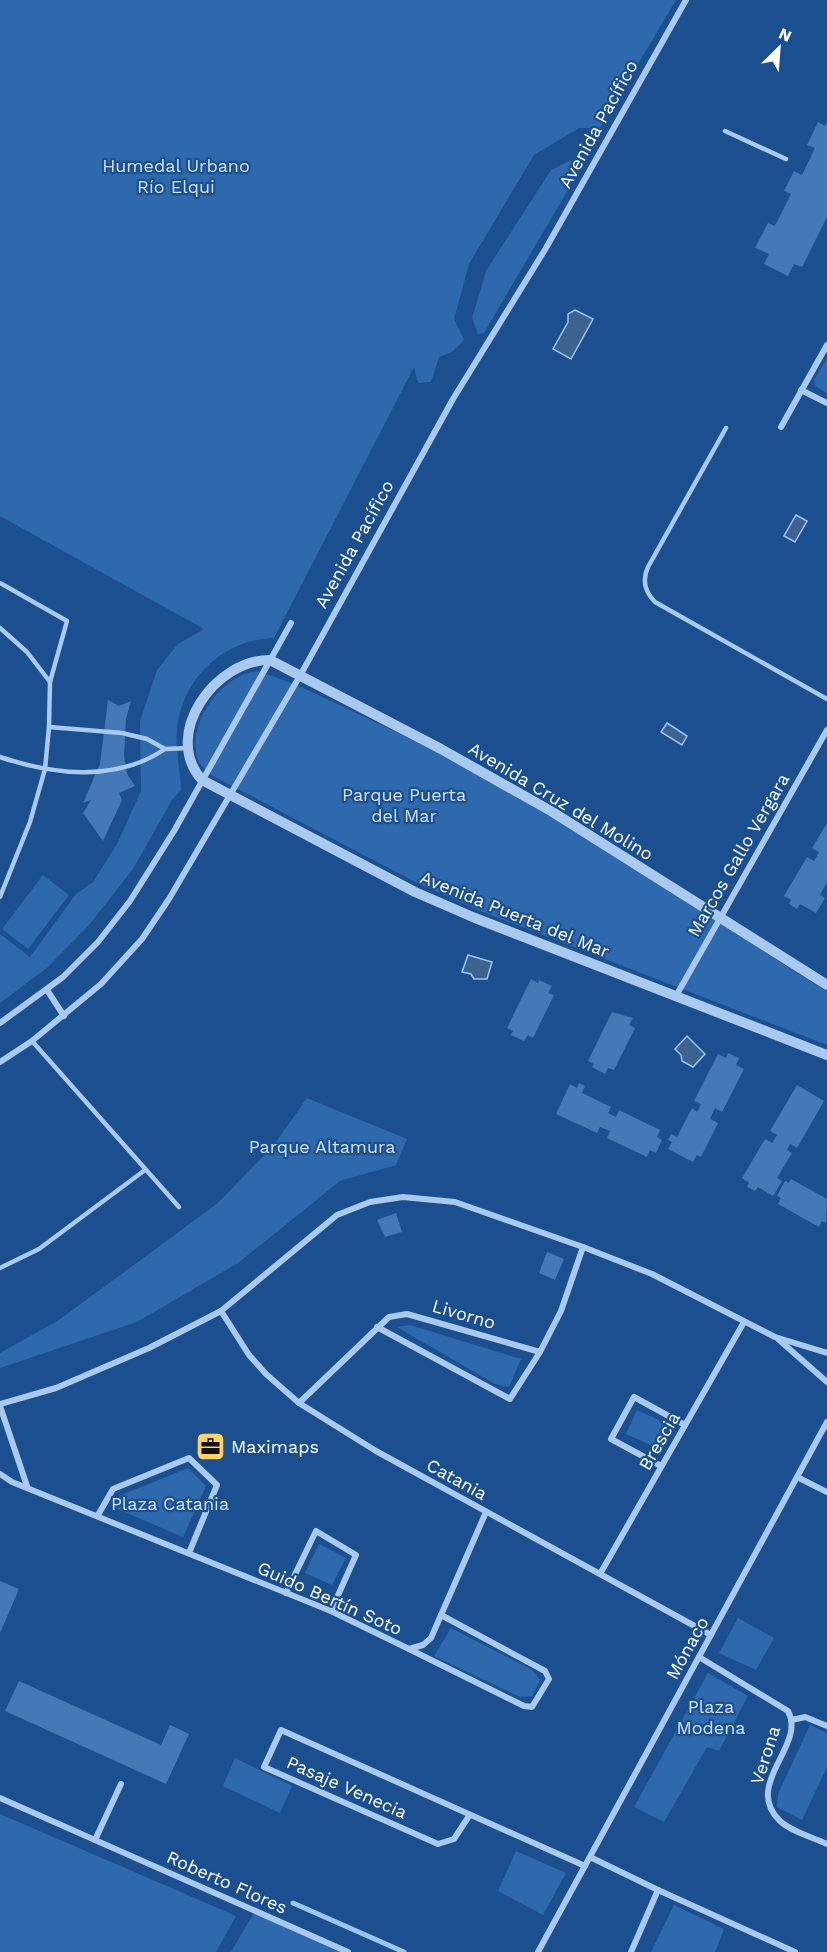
<svg xmlns="http://www.w3.org/2000/svg" width="827" height="1952" font-family="'Work Sans',sans-serif">
  <rect width="100%" height="100%" fill="#1b4f8f"/>
  <g fill="#2e69ad">
    <path d="M0 0H676L600 128H579L534 155 469 264 454 319 464 340 452 352 439 357 431 382 418 383 414 367 274 638C227 639 186 674 178 722 174 745 180 767 181 790L172 800 133 869 89 925 48 967 0 1003V934L30 957 76 894 93 882 117 844 141 791 140 721 157 670 178 644 204 629 0 516Z"/>
    <polygon points="576,158 582,166 484,333 478,334 472,318 486,271 551,170"/>
    <polygon points="827,358 827,393 815,386 814,380"/>
    <path d="M258 671C299 684 337 704 375 722 535 796 679 898 827 992V1045L478 910 419 884 211 775C205 770 199 765 197 757 187 722 223 673 258 671Z"/>
    <polygon points="43,875 69,895 28,949 2,929"/>
    <polygon points="307,1098 407,1139 396,1165 340,1181 238,1263 137,1322 0,1368 0,1353 59,1320 218,1203 273,1146"/>
    <polygon points="410,1325 521,1359 509,1387 495,1384 397,1327"/>
    <polygon points="637,1410 670,1425 660,1449 626,1434"/>
    <polygon points="188,1468 206,1486 183,1537 115,1508 119,1496"/>
    <polygon points="319,1544 346,1558 332,1585 305,1573"/>
    <polygon points="738,1618 774,1638 756,1670 719,1653"/>
    <polygon points="451,1628 532,1670 540,1680 532,1696 520,1697 434,1656"/>
    <polygon points="708,1673 748,1696 719,1751 707,1747 664,1822 634,1807"/>
    <polygon points="810,1725 827,1733 827,1767 802,1820 777,1807 778,1794"/>
    <polygon points="235,1758 292,1786 280,1813 223,1786"/>
    <polygon points="0,1814 236,1916 216,1952 0,1952"/>
    <polygon points="516,1851 566,1873 543,1915 498,1891"/>
    <polygon points="674,1905 724,1929 715,1952 651,1952"/>
    <polygon points="255,1911 345,1952 231,1952"/>
  </g>
  <g fill="#3c6290" stroke="#9cc4f0" stroke-width="1.5">
    <polygon points="575,310 593,319 571,359 553,349 568,322 568,314"/>
    <polygon points="796,515 807,521 795,542 784,536"/>
    <polygon points="667,723 687,736 682,745 661,732"/>
    <polygon points="468,955 492,962 487,979 474,979 471,974 462,972"/>
    <polygon points="687,1036 705,1054 693,1067 682,1061 681,1055 675,1049"/>
  </g>
  <g fill="none" stroke-linecap="round" stroke-linejoin="round">
    <polyline stroke="#9cc4f0" stroke-width="5" points="293,1903 404,1952"/>
  </g>
  <g fill="#4478b7">
    <polygon points="818,122 825,126 827,122 827,217 802,267 794,264 788,276 764,264 769,254 755,248 768,223 775,226 791,194 784,191 794,171 802,175 815,148 807,145"/>
    <polygon points="108,700 119,706 131,701 126,719 124,756 127,774 135,786 119,793 122,800 103,841 83,813 91,800 83,803 100,764"/>
    <polygon points="827,823 827,882 820,895 825,898 816,913 800,904 797,909 789,904 791,900 784,896 807,857 814,861 819,852 812,848"/>
    <polygon points="531,979 538,983 539,980 552,986 548,993 554,995 533,1038 528,1035 524,1041 511,1035 513,1031 507,1028"/>
    <polygon points="612,1012 633,1018 629,1025 635,1028 614,1070 608,1068 605,1074 592,1067 594,1064 588,1061"/>
    <polygon points="728,1053 739,1058 736,1065 744,1069 722,1112 715,1108 710,1119 718,1123 701,1157 697,1155 693,1162 668,1149 672,1142 668,1140 671,1134 677,1137 692,1108 697,1112 701,1104 694,1101 718,1054 726,1058"/>
    <polygon points="579,1083 585,1086 582,1093 611,1107 608,1113 616,1117 619,1110 660,1130 657,1137 662,1140 656,1153 650,1150 647,1157 607,1138 610,1131 600,1127 597,1133 556,1114 570,1084 577,1088"/>
    <polygon points="797,1085 824,1101 797,1148 790,1144 787,1150 792,1153 777,1178 782,1181 773,1196 758,1187 755,1191 747,1187 749,1183 742,1178 765,1139 772,1143 777,1135 770,1131"/>
    <polygon points="791,1179 827,1199 826,1223 822,1221 819,1227 778,1204 781,1198 777,1196 785,1181 789,1183"/>
    <polygon points="396,1213 402,1232 385,1237 377,1220"/>
    <polygon points="547,1252 564,1259 555,1280 539,1273"/>
    <polygon points="0,1581 19,1589 0,1633"/>
    <polygon points="19,1681 161,1745 170,1725 189,1734 166,1784 5,1711"/>
  </g>
  <g fill="none" stroke-linecap="round" stroke-linejoin="round">
    <g stroke="#a9c9ee" stroke-width="4.5">
      <polyline points="725,131 786,159"/>
      <path d="M726 428 648 567C642 580 645 592 655 602L827 699"/>
      <polyline points="0,583 67,621 50,682 49,727 45,769 30,822 0,897"/>
      <polyline points="0,628 27,652 50,682"/>
      <polyline points="49,727 122,733 147,739 165,749 189,748"/>
      <path d="M0 757C53 775 117 782 165 749"/>
      <polyline points="32,1041 179,1207"/>
      <polyline points="0,1268 39,1249 145,1170"/>
    </g>
    <g stroke="#a9c9ee" stroke-width="6">
      <polyline points="801,390 827,403"/>
      <polyline points="781,427 827,345"/>
      <polyline points="47,990 64,1016"/>
      <polyline points="676,996 827,730"/>
      <polyline points="0,1023 63,977 98,942 130,901 174,831 291,623"/>
      <polyline points="0,1062 32,1041 101,984 142,939 169,899 301,674 453,399 546,248 686,0"/>
      <polyline points="221,1311 249,1355 266,1374 299,1403 376,1451 711,1635"/>
      <polyline points="377,1327 510,1399 540,1352"/>
      <polyline points="778,1339 827,1382"/>
      <polyline points="299,1403 389,1317 407,1314 540,1352 561,1311 583,1247"/>
      <polyline points="0,1404 56,1388 149,1348 221,1311 337,1215 370,1202 403,1197 455,1202 583,1247 652,1274 775,1337 827,1353"/>
      <polyline points="0,1406 27,1486"/>
      <polyline points="661,1466 611,1439 634,1397 685,1425"/>
      <polyline points="0,1474 12,1482 331,1611 409,1649 423,1645 431,1638 486,1512"/>
      <polyline points="797,1477 827,1492"/>
      <polyline points="98,1515 113,1489 189,1458 217,1485 189,1553"/>
      <polyline points="600,1574 744,1322"/>
      <polyline points="286,1593 316,1531 356,1555 331,1611"/>
      <polyline points="409,1649 524,1706 532,1707 549,1679 545,1671 441,1615"/>
      <path d="M699 1657 788 1711C807 1746 742 1784 780 1821 792 1832 812 1837 827 1844"/>
      <polyline points="792,1720 805,1717 827,1726"/>
      <polyline points="0,1798 348,1952"/>
      <polyline points="469,1816 454,1839 438,1844 264,1767 281,1730 585,1866"/>
      <polyline points="95,1840 121,1784"/>
      <polyline points="590,1857 658,1890 631,1952"/>
      <polyline points="658,1890 795,1952"/>
      <polyline points="538,1952 827,1422"/>
    </g>
    <path stroke="#a9c9ee" stroke-width="10" d="M827 985 551 811 441 749 270 660C216 659 161 734 202 780L415 892 475 918 827 1055"/>
  </g>
  <defs>
    <symbol id="office-square" viewBox="-11 -11 22 22"><rect x="-9" y="-9" width="18" height="18" rx="4" fill="#ffd166" stroke="#1b4f8f"/><path d="M-6-3h4V-5.5h4V-3h4V5H-6ZM-1-4.5V-3h2v-1.5ZM-6 0V1H6V0Z" fill="#111"/></symbol>
  </defs>
  <g fill-rule="evenodd">
    <use href="#office-square" x="194" y="1430" width="33" height="33"/>
  </g>
  <g text-anchor="middle" dominant-baseline="central" stroke-width="4.5" stroke-linejoin="round" paint-order="stroke">
    <g font-size="18" fill="#fff" stroke="#1b4f8f">
      <text transform="translate(598 124) rotate(-61)">Avenida Pacífico</text>
      <text transform="translate(354 544) rotate(-61)">Avenida Pacífico</text>
      <text transform="translate(561 801) rotate(31)">Avenida Cruz del Molino</text>
      <text transform="translate(738 855) rotate(-60)">Marcos Gallo Vergara</text>
      <text transform="translate(515 914) rotate(22)">Avenida Puerta del Mar</text>
      <text transform="translate(464 1314) rotate(16)">Livorno</text>
      <text transform="translate(659 1441) rotate(-60)">Brescia</text>
      <text transform="translate(457 1479) rotate(29)">Catania</text>
      <text transform="translate(330 1598) rotate(24)">Guido Bertín Soto</text>
      <text transform="translate(687 1648) rotate(-61)">Mónaco</text>
      <text transform="translate(765 1755) rotate(-72)">Verona</text>
      <text transform="translate(347 1787) rotate(24)">Pasaje Venecia</text>
      <text transform="translate(227 1882) rotate(24)">Roberto Flores</text>
    </g>
    <g font-size="18" fill="#cfe3fa" stroke="#1b4f8f">
      <text x="176" y="165">Humedal Urbano<tspan x="176" dy="21">Río Elqui</tspan></text>
      <text x="404" y="794">Parque Puerta<tspan x="404" dy="21">del Mar</tspan></text>
      <text x="322" y="1146">Parque Altamura</text>
      <text x="170" y="1503">Plaza Catania</text>
      <text x="711" y="1706">Plaza<tspan x="711" dy="21">Modena</tspan></text>
    </g>
    <g font-size="18" fill="#fff" stroke="#1b4f8f" text-anchor="start">
      <text x="231" y="1446">Maximaps</text>
    </g>
  </g>
  <g transform="translate(779 48) rotate(25)" stroke="#1b4f8f" stroke-width="4.5" paint-order="stroke">
  <path d="M0-4.5L10 22L0 15L-10 22Z" fill="#ffffff"/>
  <text y="-9" font-size="16" font-weight="bold" text-anchor="middle" fill="#ffffff">N</text>
  </g>
</svg>
